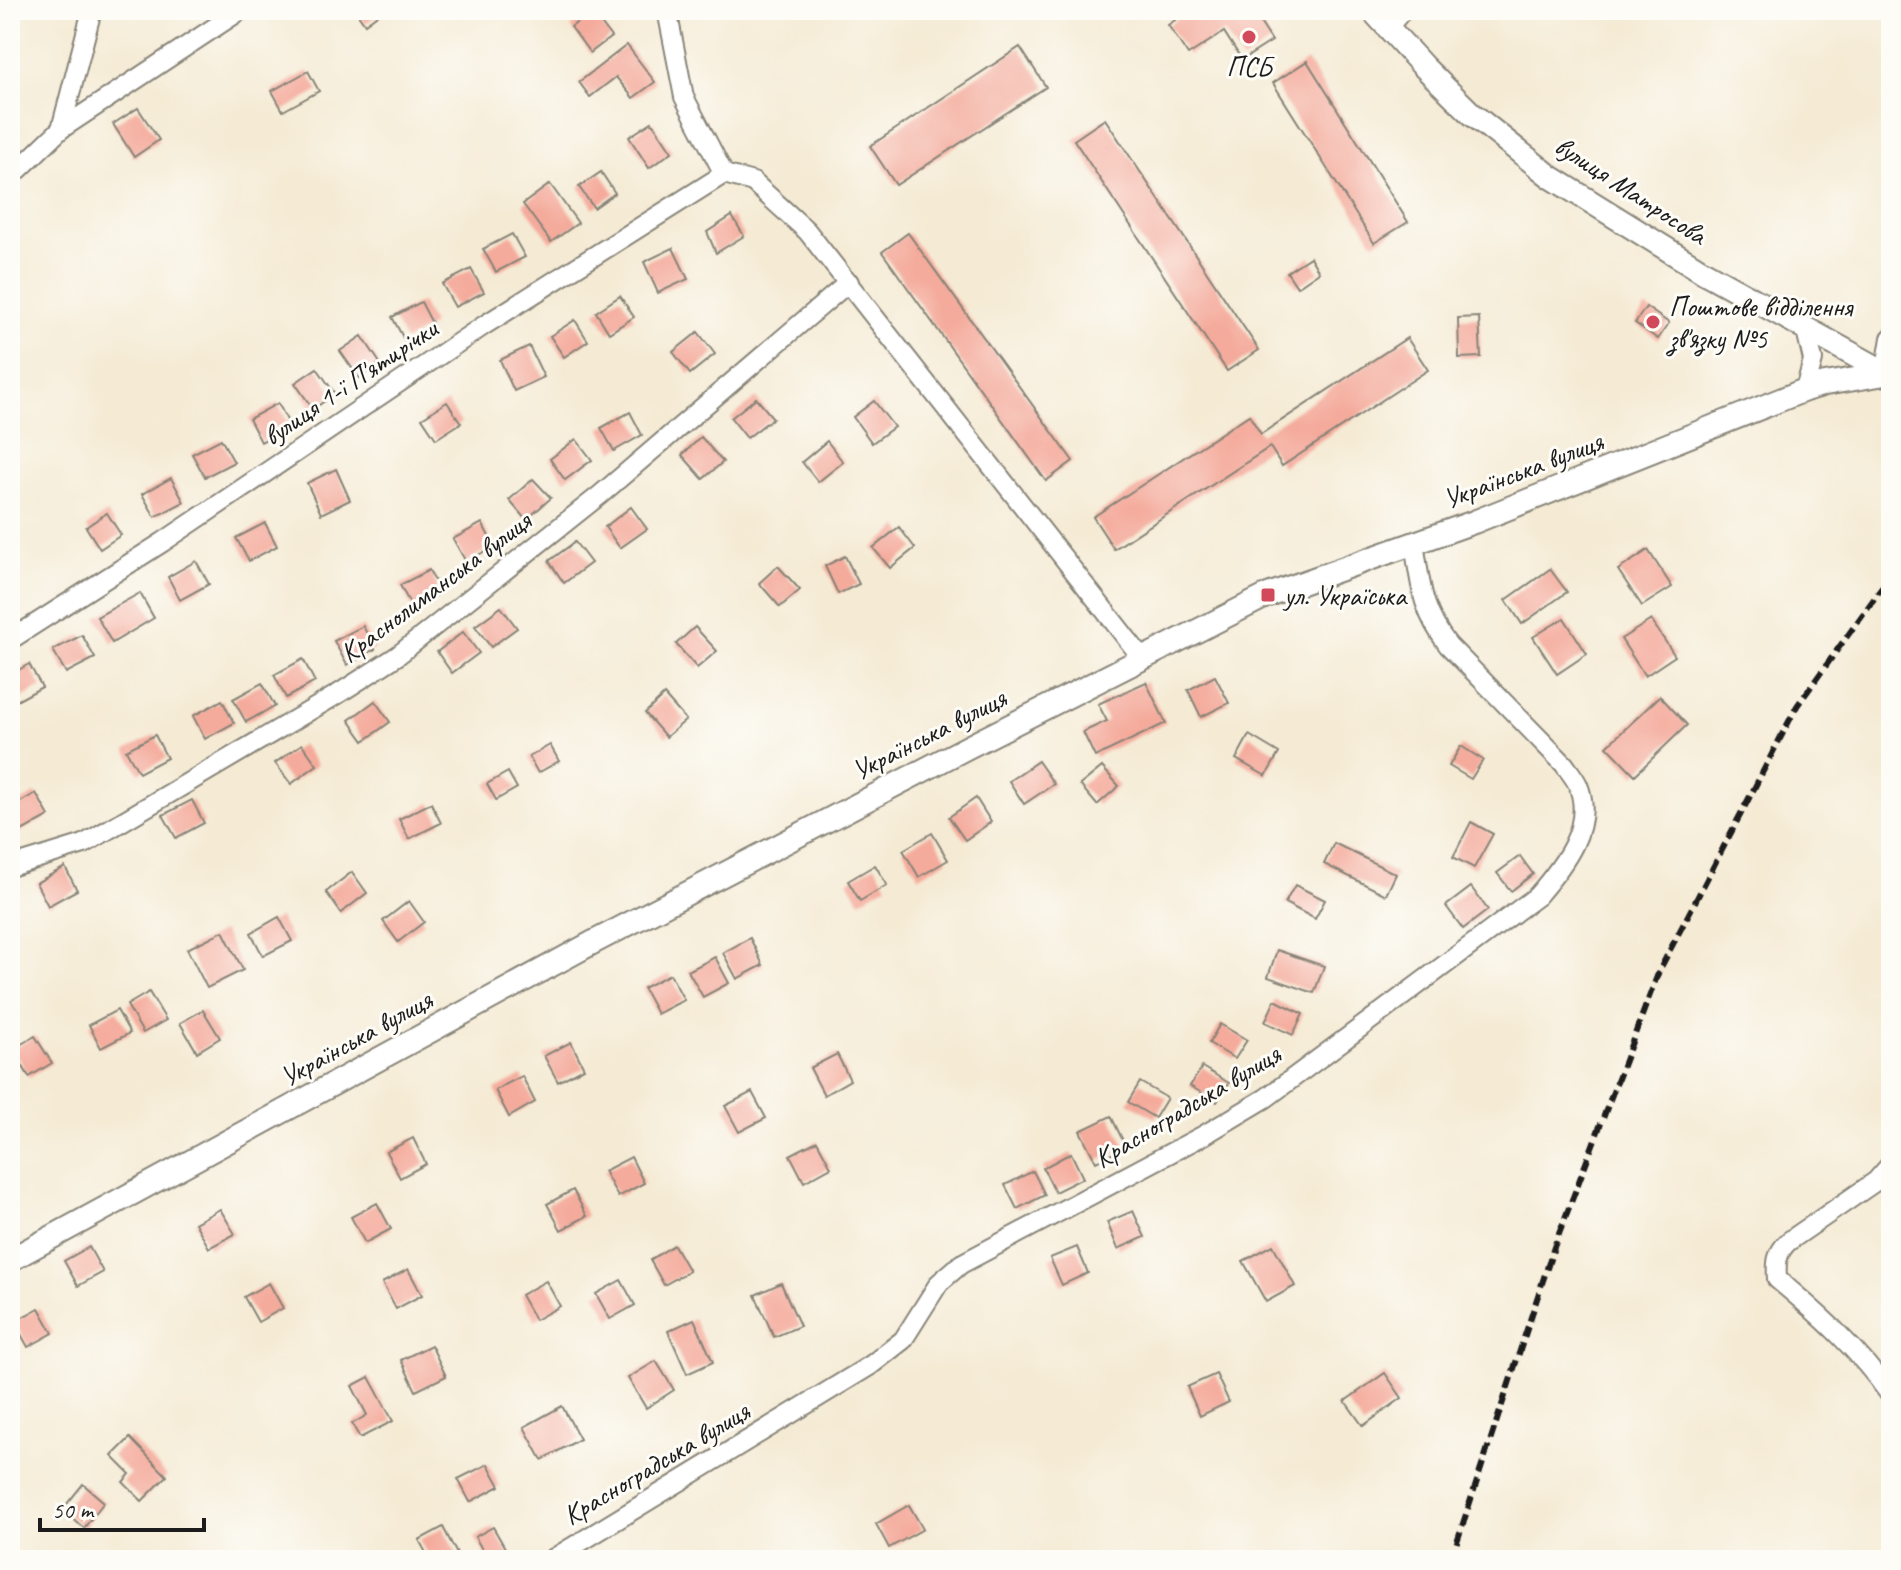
<svg xmlns="http://www.w3.org/2000/svg" width="1901" height="1570" font-family="Caveat,sans-serif">
  <rect width="100%" height="100%" fill="#fdfcf7"/>
  <filter id="ink" filterUnits="userSpaceOnUse"><feTurbulence type="fractalNoise" baseFrequency=".0125" numOctaves="2"/><feDisplacementMap in="SourceGraphic" scale="16" xChannelSelector="R" yChannelSelector="G"/><feConvolveMatrix kernelMatrix="1 2 1 2 8 2 1 2 1" color-interpolation-filters="sRGB"/></filter>
  <filter id="wash" filterUnits="userSpaceOnUse"><feTurbulence type="fractalNoise" baseFrequency=".006" numOctaves="4" result="noise"/><feDisplacementMap in="SourceGraphic" scale="32" xChannelSelector="R" yChannelSelector="G"/><feGaussianBlur stdDeviation="1.8" result="paint"/><feColorMatrix in="noise" values="0 0 0 0 0 0 0 0 0 0 0 0 0 0 0 0 0 1.4 0 .05"/><feComposite in="paint" operator="in"/></filter>
  <g filter="url(#wash)">
    <rect width="100%" height="100%" fill="#f5ebd5"/>
    <g id="blocks">
      <g fill="#f4ab9c">
        <polygon points="355,10 384,10 365,24"/>
        <polygon points="1186,10 1252,10 1272,41 1242,60 1224,32 1188,55 1168,25 1187,12"/>
        <polygon points="592,11 611,37 590,53 571,27"/>
        <polygon points="627,45 655,82 633,98 616,77 590,97 579,82"/>
        <polygon points="1020,47 1046,87 896,185 870,146"/>
        <polygon points="1307,61 1408,222 1374,243 1273,83"/>
        <polygon points="308,71 319,91 283,111 272,91"/>
        <polygon points="138,108 159,140 134,157 113,124"/>
        <polygon points="1105,119 1259,350 1227,371 1074,140"/>
        <polygon points="652,122 672,152 649,168 629,137"/>
        <polygon points="601,172 615,193 594,208 579,187"/>
        <polygon points="550,184 578,223 551,242 523,204"/>
        <polygon points="732,216 744,236 716,253 707,232"/>
        <polygon points="908,233 1073,461 1046,481 882,252"/>
        <polygon points="512,234 525,257 496,272 483,249"/>
        <polygon points="673,248 688,279 658,293 644,262"/>
        <polygon points="1310,257 1319,272 1297,287 1287,272"/>
        <polygon points="471,269 484,292 455,307 442,284"/>
        <polygon points="620,296 634,317 609,333 596,312"/>
        <polygon points="421,302 433,325 405,341 392,317"/>
        <polygon points="1646,307 1669,323 1658,339 1635,323"/>
        <polygon points="1479,317 1481,357 1459,358 1458,318"/>
        <polygon points="575,320 588,341 564,357 550,336"/>
        <polygon points="698,332 715,354 690,374 673,352"/>
        <polygon points="362,336 380,363 359,378 340,351"/>
        <polygon points="1407,338 1428,370 1282,466 1270,447 1114,549 1093,517 1249,415 1261,434"/>
        <polygon points="529,346 544,377 514,391 500,360"/>
        <polygon points="317,368 335,394 313,409 295,383"/>
        <polygon points="756,398 773,418 747,438 731,418"/>
        <polygon points="874,401 894,427 872,443 853,417"/>
        <polygon points="447,402 461,423 436,439 422,418"/>
        <polygon points="278,403 290,426 261,442 249,419"/>
        <polygon points="630,412 642,435 614,451 601,428"/>
        <polygon points="701,437 723,462 703,479 682,455"/>
        <polygon points="221,439 234,462 205,477 192,454"/>
        <polygon points="576,439 592,460 565,480 550,459"/>
        <polygon points="827,441 843,462 818,482 802,462"/>
        <polygon points="336,469 350,500 321,514 307,483"/>
        <polygon points="171,478 184,502 155,517 142,494"/>
        <polygon points="533,479 551,498 526,520 509,500"/>
        <polygon points="631,507 647,529 620,548 605,527"/>
        <polygon points="107,513 121,535 100,549 86,527"/>
        <polygon points="265,523 277,546 249,561 236,538"/>
        <polygon points="482,523 494,546 466,562 453,539"/>
        <polygon points="899,527 915,548 890,568 873,548"/>
        <polygon points="575,542 591,563 564,583 549,561"/>
        <polygon points="1648,550 1672,587 1642,606 1618,570"/>
        <polygon points="845,556 859,584 838,594 825,566"/>
        <polygon points="196,561 209,584 180,600 168,577"/>
        <polygon points="778,566 800,590 780,607 759,583"/>
        <polygon points="1550,569 1567,592 1522,624 1506,600"/>
        <polygon points="429,570 441,593 412,608 400,585"/>
        <polygon points="140,593 154,618 112,643 97,617"/>
        <polygon points="501,607 517,628 491,647 475,626"/>
        <polygon points="1564,618 1587,654 1557,674 1533,637"/>
        <polygon points="1651,620 1675,656 1645,676 1621,639"/>
        <polygon points="363,626 375,649 347,665 334,641"/>
        <polygon points="695,627 717,651 697,668 676,644"/>
        <polygon points="463,632 479,653 452,673 437,652"/>
        <polygon points="82,635 95,658 66,673 53,650"/>
        <polygon points="303,659 315,682 286,698 274,675"/>
        <polygon points="29,664 42,687 13,703 10,697 10,675"/>
        <polygon points="1215,676 1229,703 1201,717 1188,690"/>
        <polygon points="1146,682 1166,723 1095,757 1083,732 1107,721 1098,704"/>
        <polygon points="262,683 275,706 246,722 233,699"/>
        <polygon points="664,695 686,720 666,737 645,713"/>
        <polygon points="1660,696 1687,725 1635,775 1607,746"/>
        <polygon points="222,700 234,723 205,739 193,716"/>
        <polygon points="375,701 390,722 364,741 349,720"/>
        <polygon points="155,735 167,758 139,773 126,750"/>
        <polygon points="1249,735 1279,753 1266,776 1236,759"/>
        <polygon points="302,744 317,765 291,784 275,763"/>
        <polygon points="550,745 559,761 538,773 529,757"/>
        <polygon points="1461,746 1483,760 1471,779 1449,766"/>
        <polygon points="1038,761 1054,784 1024,804 1009,781"/>
        <polygon points="1102,767 1119,786 1097,805 1080,785"/>
        <polygon points="508,772 517,788 496,800 487,784"/>
        <polygon points="36,793 49,816 20,832 10,814 10,808"/>
        <polygon points="976,798 991,822 965,840 949,817"/>
        <polygon points="192,800 204,823 176,838 163,815"/>
        <polygon points="431,803 441,823 409,839 399,819"/>
        <polygon points="1471,822 1493,834 1474,868 1453,857"/>
        <polygon points="932,833 948,860 919,877 903,850"/>
        <polygon points="1334,843 1396,874 1386,895 1324,864"/>
        <polygon points="1520,856 1533,874 1511,891 1497,873"/>
        <polygon points="875,865 887,885 860,901 848,881"/>
        <polygon points="65,867 77,890 48,906 36,883"/>
        <polygon points="352,872 367,893 341,913 326,892"/>
        <polygon points="1295,885 1325,900 1315,919 1285,903"/>
        <polygon points="1471,887 1488,910 1463,929 1446,906"/>
        <polygon points="409,901 424,922 398,942 383,921"/>
        <polygon points="279,917 292,941 263,956 251,933"/>
        <polygon points="223,931 243,970 207,988 187,949"/>
        <polygon points="750,938 763,965 737,979 723,953"/>
        <polygon points="1277,950 1324,966 1314,993 1268,977"/>
        <polygon points="715,957 729,983 703,997 688,971"/>
        <polygon points="670,974 684,1000 657,1014 643,988"/>
        <polygon points="149,992 166,1020 143,1033 127,1005"/>
        <polygon points="1275,1000 1303,1014 1293,1035 1265,1022"/>
        <polygon points="117,1010 130,1033 101,1048 89,1025"/>
        <polygon points="203,1010 220,1038 197,1052 180,1023"/>
        <polygon points="1220,1024 1247,1040 1235,1059 1209,1043"/>
        <polygon points="35,1036 52,1063 29,1077 13,1049"/>
        <polygon points="571,1042 584,1068 558,1082 544,1056"/>
        <polygon points="837,1054 850,1080 824,1095 810,1068"/>
        <polygon points="1202,1067 1229,1083 1217,1102 1190,1086"/>
        <polygon points="522,1076 535,1102 509,1117 495,1090"/>
        <polygon points="1140,1082 1167,1098 1155,1118 1128,1102"/>
        <polygon points="752,1092 766,1118 739,1132 725,1106"/>
        <polygon points="1111,1116 1126,1147 1096,1162 1080,1131"/>
        <polygon points="413,1138 426,1164 400,1178 386,1152"/>
        <polygon points="817,1141 831,1167 804,1182 790,1155"/>
        <polygon points="1071,1153 1083,1178 1055,1192 1043,1168"/>
        <polygon points="631,1157 644,1183 618,1197 604,1171"/>
        <polygon points="1033,1171 1045,1195 1017,1209 1005,1185"/>
        <polygon points="573,1190 587,1216 561,1230 547,1204"/>
        <polygon points="377,1203 391,1229 365,1243 351,1217"/>
        <polygon points="220,1209 235,1234 209,1248 195,1223"/>
        <polygon points="1133,1211 1145,1237 1118,1249 1107,1222"/>
        <polygon points="674,1245 689,1271 664,1285 650,1260"/>
        <polygon points="1273,1245 1295,1286 1266,1302 1243,1261"/>
        <polygon points="89,1247 103,1272 78,1286 64,1261"/>
        <polygon points="1077,1247 1088,1273 1062,1285 1050,1258"/>
        <polygon points="408,1269 422,1295 396,1309 382,1283"/>
        <polygon points="621,1280 635,1305 610,1319 596,1294"/>
        <polygon points="546,1281 560,1306 535,1320 521,1295"/>
        <polygon points="269,1283 283,1308 258,1322 244,1297"/>
        <polygon points="781,1283 800,1326 774,1337 755,1295"/>
        <polygon points="39,1308 53,1333 28,1347 14,1322"/>
        <polygon points="694,1319 713,1362 687,1374 668,1331"/>
        <polygon points="431,1345 446,1376 416,1391 401,1360"/>
        <polygon points="656,1361 674,1390 646,1408 628,1378"/>
        <polygon points="1385,1373 1402,1398 1363,1426 1345,1401"/>
        <polygon points="1216,1374 1229,1402 1200,1416 1187,1387"/>
        <polygon points="369,1377 393,1421 360,1438 352,1424 367,1415 352,1386"/>
        <polygon points="562,1406 580,1439 542,1460 524,1427"/>
        <polygon points="130,1438 167,1476 142,1501 123,1482 130,1474 112,1456"/>
        <polygon points="488,1464 500,1486 470,1502 458,1479"/>
        <polygon points="83,1484 104,1502 84,1528 62,1510"/>
        <polygon points="909,1505 923,1529 889,1548 876,1524"/>
        <polygon points="443,1527 460,1560 430,1560 419,1540"/>
        <polygon points="493,1527 512,1560 488,1560 475,1537"/>
      </g>
    </g>
  </g>
  <g filter="url(#ink)">
    <use href="#blocks" fill-opacity="0" stroke="#888478" stroke-width="2"/>
    <g fill="none" stroke-linecap="round" stroke-linejoin="round">
      <defs>
        <g id="minor">
          <polyline points="667,10 684,97 724,174 753,182 807,231 1142,658"/>
          <polyline points="1388,27 1403,10"/>
          <polyline points="61,129 241,10"/>
          <polyline points="10,178 61,129 92,10"/>
          <polyline points="1885,374 1891,338"/>
          <polyline points="1805,390 1813,360 1806,330"/>
          <polyline points="10,640 163,542 483,326 724,174"/>
          <polyline points="10,867 84,844 338,694 397,656 600,495 849,282"/>
          <path d="M1891 1164 1876 1181 1789 1241C1776 1253 1776 1263 1777 1279 1820 1315 1859 1350 1891 1396"/>
          <path d="M551 1560 871 1365 903 1340 939 1283 961 1264 1204 1135 1266 1098 1537 896C1563 866 1595 826 1578 785 1575 778 1569 771 1564 764L1448 645C1421 609 1421 586 1414 543"/>
        </g>
        <g id="tertiary">
          <polyline points="1372,10 1423,66 1472,114 1551,177 1702,271 1890,375"/>
          <polyline points="10,1260 592,943 968,747 1268,595 1474,522 1805,390 1825,384 1885,374"/>
        </g>
      </defs>
      <use href="#minor" stroke="#888478" stroke-width="22"/>
      <use href="#tertiary" stroke="#888478" stroke-width="26"/>
      <use href="#minor" stroke="#fff" stroke-width="18"/>
      <use href="#tertiary" stroke="#fff" stroke-width="22"/>
      <polyline stroke="#1c1c1c" stroke-width="6" stroke-dasharray="12 6" stroke-linecap="butt" points="1451,1560 1554,1247 1659,971 1797,706 1891,575"/>
    </g>
  </g>
  <g fill="#d1495b" stroke="#fdfcf7" stroke-width="3">
    <circle cx="1249" cy="37" r="8"/>
    <circle cx="1653" cy="322" r="8"/>
    <rect x="1260" y="587" width="16" height="16" rx="4"/>
  </g>
  <g text-anchor="middle" dominant-baseline="central" stroke-width="6" stroke-linejoin="round" paint-order="stroke">
    <g font-size="28" fill="#1c1c1c" stroke="#fdfcf7" text-anchor="start">
      <text x="1249" y="66" text-anchor="middle">ПСБ</text>
      <text x="1669" y="306">Поштове відділення<tspan x="1669" dy="32">зв'язку №5</tspan></text>
      <text x="1284" y="595">ул. Україська</text>
    </g>
    <g font-size="28" fill="#1c1c1c" stroke="#fdfcf7">
      <text transform="translate(1631 190) rotate(33)">вулиця Матросова</text>
      <text transform="translate(350 382) rotate(-34)">вулиця 1-ї П'ятирічки</text>
      <text transform="translate(1523 470) rotate(-21)">Українська вулиця</text>
      <text transform="translate(435 587) rotate(-37)">Краснолиманська вулиця</text>
      <text transform="translate(929 734) rotate(-27)">Українська вулиця</text>
      <text transform="translate(356 1038) rotate(-29)">Українська вулиця</text>
      <text transform="translate(1187 1106) rotate(-31)">Красноградська вулиця</text>
      <text transform="translate(656 1463) rotate(-31)">Красноградська вулиця</text>
    </g>
  </g>
  <rect width="1901" height="1570" fill="none" stroke="#fdfcf7" stroke-width="40"/>
  <path d="M40 1518v12h164v-12" fill="none" stroke="#1c1c1c" stroke-width="4"/>
  <text x="52" y="1518" font-size="24" fill="#1c1c1c" stroke="#fdfcf7" stroke-width="6" paint-order="stroke">50 m</text>
</svg>
